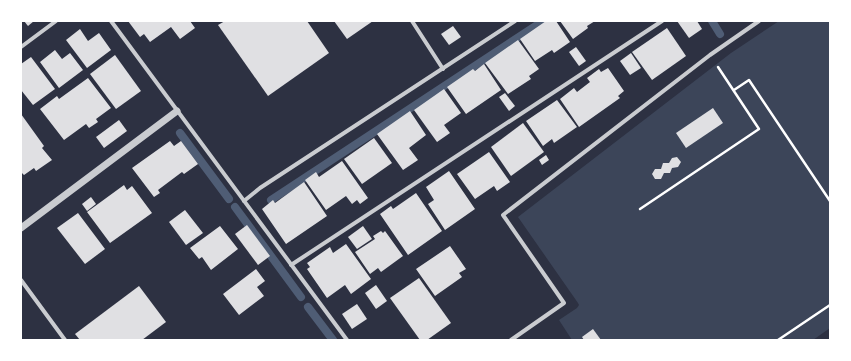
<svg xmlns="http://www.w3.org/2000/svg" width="851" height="361" font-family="'Playfair Display',serif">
  <rect width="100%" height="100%" fill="#2d3142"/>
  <polygon fill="#3c4559" points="779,21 830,21 830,328 813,340 572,340 559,320 577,308 579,305 578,303 518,217 731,53"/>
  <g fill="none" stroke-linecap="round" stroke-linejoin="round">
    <g stroke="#4f5d75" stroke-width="8">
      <polyline points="712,21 720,34"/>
      <polyline points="180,133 229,199"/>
      <polyline points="271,200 543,21"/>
      <polyline points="235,207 301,297"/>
      <polyline points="308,307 333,340"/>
    </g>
  </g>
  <g fill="#e0e0e3">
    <polygon points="24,21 34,21 28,26"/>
    <polygon points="128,21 190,21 195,28 180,39 171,27 150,42 144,34 140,37"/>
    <polygon points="225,21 307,21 329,53 268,96 218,25"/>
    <polygon points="334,21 373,21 347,39"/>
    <polygon points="546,21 556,21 570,42 554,53 552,50 535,61 520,39"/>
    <polygon points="560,21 595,21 587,26 588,28 573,39"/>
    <polygon points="677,21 697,21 702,29 689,38"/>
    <polygon points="453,26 461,37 449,45 441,34"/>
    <polygon points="667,28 686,56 652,80 632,52"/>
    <polygon points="80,29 88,41 99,33 111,50 87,68 66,40"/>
    <polygon points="518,40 539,69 529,76 531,79 508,94 485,63"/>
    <polygon points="576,47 586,61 579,66 569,52"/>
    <polygon points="55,50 62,59 70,53 83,70 59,88 40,62"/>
    <polygon points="631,53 641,68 630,75 620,61"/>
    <polygon points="115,55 141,91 116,109 90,74"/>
    <polygon points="31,57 55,89 33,105 21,90 21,64"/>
    <polygon points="484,64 501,90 466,114 447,87 473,69 475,71"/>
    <polygon points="608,68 624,91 618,96 620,98 579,127 560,99 574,88 577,92 590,82 587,78 599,69 601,72"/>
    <polygon points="88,78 111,108 96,119 98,122 89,128 86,124 64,140 40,109 57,96 59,99"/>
    <polygon points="444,89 461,113 444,125 450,133 437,142 414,110"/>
    <polygon points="505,93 515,106 509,111 499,97"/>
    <polygon points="557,100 577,127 554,143 552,139 543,146 526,121"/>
    <polygon points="713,108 723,123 686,148 676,133"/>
    <polygon points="410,111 426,135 409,148 418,160 403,170 377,134"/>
    <polygon points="21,114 44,146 42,148 52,160 36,171 34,168 24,175 21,172"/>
    <polygon points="119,120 127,131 104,148 96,137"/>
    <polygon points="523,123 544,152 511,176 491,147"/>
    <polygon points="374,138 392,163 362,184 344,159"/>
    <polygon points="170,141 174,146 181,141 198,164 184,174 182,172 158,190 160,193 154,197 132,168"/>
    <polygon points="489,152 510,182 497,191 494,186 475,199 457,174"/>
    <polygon points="546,155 549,160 542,165 539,160"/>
    <polygon points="677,157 681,162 678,167 672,168 670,173 664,173 661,179 655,179 652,174 655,169 661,169 663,163 669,163 672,158"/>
    <polygon points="342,161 368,198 360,204 357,200 352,204 346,196 326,210 305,180 316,172 319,177"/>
    <polygon points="449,171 475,209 445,230 428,204 434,200 426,187"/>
    <polygon points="304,182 327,216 286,244 262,209 273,200 275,203"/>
    <polygon points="124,185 127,190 132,186 152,213 110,243 87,212"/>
    <polygon points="416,193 442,231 408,255 380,214 391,206 393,209"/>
    <polygon points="91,197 96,204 87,211 82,204"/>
    <polygon points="185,210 203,233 186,245 169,222"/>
    <polygon points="78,213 105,249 85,264 57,228"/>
    <polygon points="247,225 270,256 258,265 235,234"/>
    <polygon points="220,226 238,249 211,270 202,257 199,259 190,248"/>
    <polygon points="363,226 372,239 357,249 348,237"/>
    <polygon points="381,231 383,233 385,231 403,256 381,272 378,268 370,274 355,252 375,239 373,236"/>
    <polygon points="346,244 371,279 351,294 345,285 327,298 307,269 310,267 307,263 330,247 333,253"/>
    <polygon points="450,246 466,269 459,273 462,277 435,296 416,269"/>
    <polygon points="256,269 265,281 257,287 264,296 239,315 223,294"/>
    <polygon points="419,278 451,323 427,340 420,340 390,298"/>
    <polygon points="376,285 387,301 376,309 365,293"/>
    <polygon points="139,286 166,322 142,340 80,340 75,334"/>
    <polygon points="357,304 367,319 352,329 342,314"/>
    <polygon points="593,329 601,340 584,340 582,337"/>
  </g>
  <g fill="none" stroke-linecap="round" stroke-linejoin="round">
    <g stroke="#fff" stroke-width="2.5">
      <polyline points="734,90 749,80 830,201"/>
      <polyline points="640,209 759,129 718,67"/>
      <polyline points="778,340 830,305"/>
    </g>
    <g stroke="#caccd0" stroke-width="4">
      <polyline points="111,21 347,340"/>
      <polyline points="412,21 443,69"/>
      <polyline points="21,47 56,21"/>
      <polyline points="244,201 260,188 515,21"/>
      <polyline points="291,265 662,21"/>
      <polyline points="21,280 65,340"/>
      <polyline points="511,340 564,303 503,215 710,55 759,21"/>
    </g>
    <polyline stroke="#caccd0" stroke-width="7" points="21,228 177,111"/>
  </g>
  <rect width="851" height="361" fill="none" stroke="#ffffff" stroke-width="44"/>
</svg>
